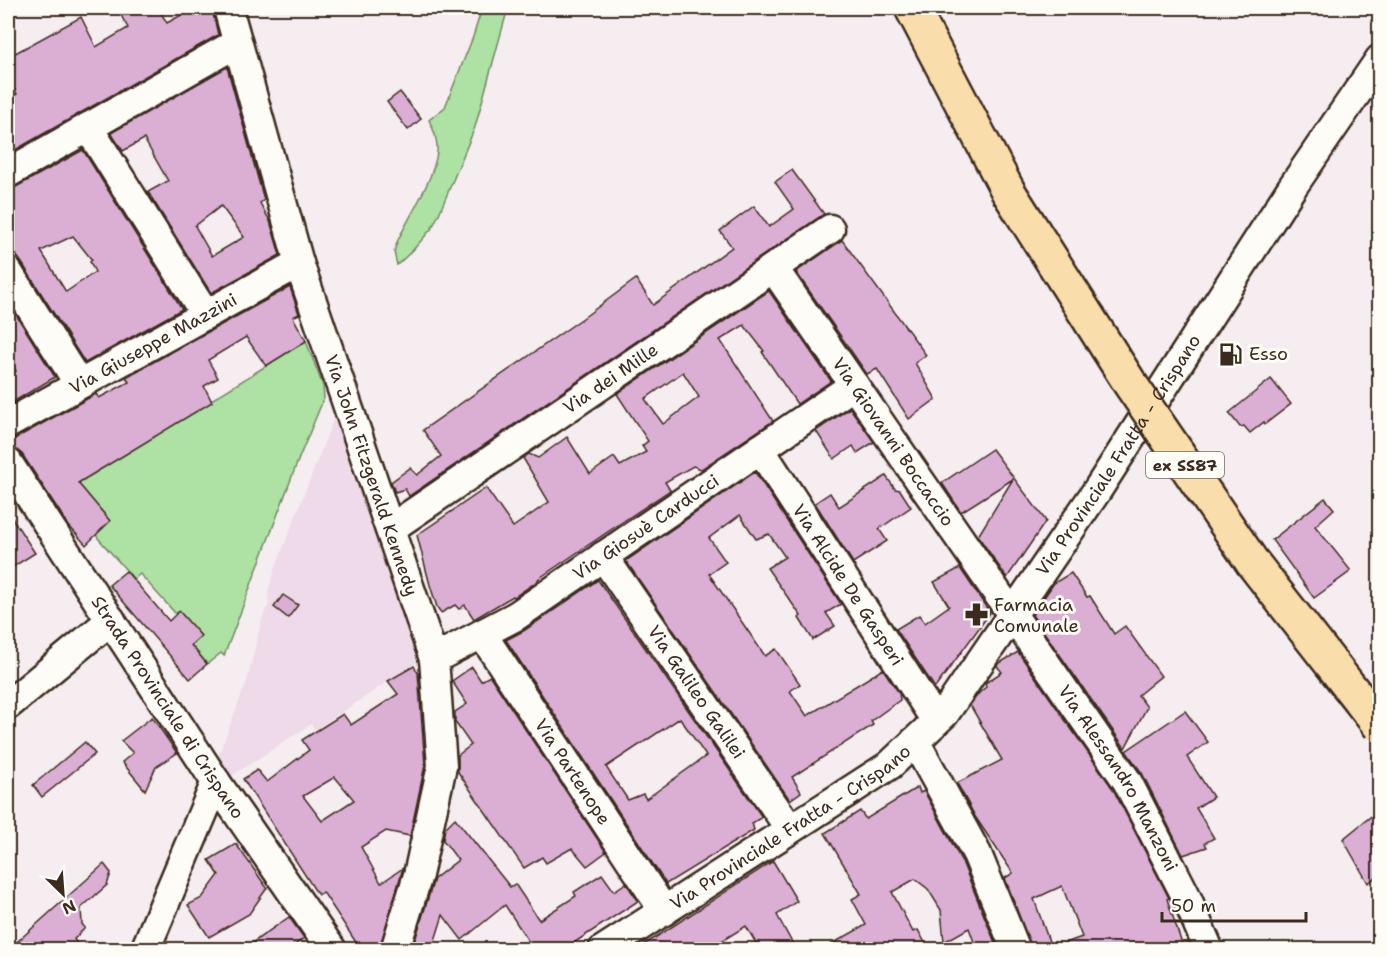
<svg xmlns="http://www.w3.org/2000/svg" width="1387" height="957" font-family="'Shantell Sans',sans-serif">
  <rect width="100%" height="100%" fill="#f6edf0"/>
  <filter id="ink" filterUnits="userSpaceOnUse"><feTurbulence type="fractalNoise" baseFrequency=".0167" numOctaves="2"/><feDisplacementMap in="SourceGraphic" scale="12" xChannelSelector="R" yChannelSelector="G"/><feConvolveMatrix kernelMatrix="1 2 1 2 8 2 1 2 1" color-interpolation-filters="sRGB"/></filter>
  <g filter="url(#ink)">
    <polygon fill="#eedae8" points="334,418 349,457 379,527 397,579 416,663 315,730 311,724 230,777 217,759 247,681 262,619 269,603 268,592 276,566"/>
    <g fill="#ade2a4" stroke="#748661" stroke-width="1.5">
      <path d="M482 8H508L475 127 439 214 432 228 413 250 397 265 394 252 397 242C409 217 434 179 437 152 438 141 434 130 429 120L445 107 473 37Z"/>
      <polygon points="306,341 323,386 324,398 299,458 224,656 221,653 207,664 191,645 201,636 180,612 176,614 140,574 134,579 98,538 96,534 110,521 78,483"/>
    </g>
    <g fill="#dbafd4" stroke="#3b2a1e" stroke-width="1.5" fill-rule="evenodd">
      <polygon points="117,8 158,8 167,23 194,8 212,8 218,35 8,154 8,99 17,94 8,77 8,57 81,17 96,47 128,28"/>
      <path d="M227 67 264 200 260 203 270 221 280 255 211 293 148 192 168 181 144 139 123 151 111 133ZM221 206 244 237 212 256 195 226Z"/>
      <polygon points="400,92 421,119 408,130 387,102"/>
      <path d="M83 150 182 309 85 363 22 263 8 244V189L16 187ZM73 236 92 260 90 262 95 272 66 292 41 251Z"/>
      <polygon points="792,170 824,214 409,496 405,489 395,492 391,482 410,468 417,475 441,456 423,430 583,318 636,279 653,305 732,247 720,231 754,206 769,227 794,209 775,182"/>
      <polygon points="842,240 926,355 915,363 936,399 909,419 877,369 867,374 796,272"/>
      <polygon points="290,287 299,314 293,317 306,341 266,366 246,337 208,360 218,378 204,386 212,402 78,483 110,521 86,545 69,526 22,454 14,448 9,440 16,438 96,394 99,398 129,382 126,377"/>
      <path d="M769 291 831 381 797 404 762 352 764 351 744 325 720 340 773 421 701 469 693 466 665 482 670 490 538 579 539 580 514 597 513 596 474 619 465 605 459 609 455 605 441 613 437 607 430 585 417 535 486 488 513 527 549 502 523 458 529 454 538 458 567 437 590 474 614 457 620 466 646 452 642 446 648 441 617 394ZM683 372 699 397 663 424 645 399Z"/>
      <polygon points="8,302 55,377 8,405 8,377 16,371 8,356"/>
      <polygon points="1271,379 1291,404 1265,424 1264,422 1250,433 1244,426 1240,427 1229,413"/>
      <polygon points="850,408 874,442 857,453 853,446 834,459 816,431"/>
      <polygon points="992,449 1046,521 1007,578 978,536 1013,479 961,512 942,483"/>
      <polygon points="755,472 841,604 826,613 835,626 813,640 799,618 801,616 767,568 785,557 769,534 756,539 740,515 709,538 726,562 709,574 765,656 776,649 800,684 790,691 807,716 883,669 899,693 900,700 871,721 873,725 792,777 801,792 790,800 626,561"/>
      <polygon points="886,476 895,489 900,490 911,507 879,529 887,541 853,563 815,503 830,493 839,507"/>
      <polygon points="1325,498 1334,509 1315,526 1351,571 1314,598 1272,540"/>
      <polygon points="8,512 35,553 8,570"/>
      <polygon points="960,568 990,613 935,688 896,629 919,615 925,623 949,606 934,582"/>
      <polygon points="126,571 169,621 179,611 201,636 191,645 207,664 190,679 109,585"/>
      <polygon points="1071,573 1087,597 1090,596 1114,634 1125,626 1161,676 1138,695 1147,707 1125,748 1032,615 1054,583"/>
      <path d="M598 580 762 817 752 823 754 830 666 884 506 640 525 630ZM680 718 706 756 646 799 643 794 628 800 606 767Z"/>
      <polygon points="283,595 298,605 288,618 274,607"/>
      <polygon points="1018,652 1113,789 1169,898 1167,899 1184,950 1055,950 1054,947 1082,937 1062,886 1034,899 1052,950 1032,950 1005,878 1013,873 976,818 957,783 1002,760 970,705 979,693 986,687 985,683 1002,672 997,666 998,664"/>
      <path d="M414 666 418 673 425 765 410 836 386 831 361 847 381 883 403 868 379 950H361L323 892 318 895 243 779 257 770 267 782 309 750 302 740 343 714 351 725 398 694 388 681ZM335 777 354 800 322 821 303 796Z"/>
      <polygon points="472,667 481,681 490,676 606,852 587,866 572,848 546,863 542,857 524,868 458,772 458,755 471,745 455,722 455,712 467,704 452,681"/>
      <polygon points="1185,711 1208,742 1187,757 1213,797 1196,808 1214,838 1205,843 1207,847 1183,855 1142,773 1126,751"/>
      <polygon points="152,717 177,753 156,767 145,790 122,762 133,753 121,741"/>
      <polygon points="85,742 95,754 42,797 33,785"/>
      <polygon points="918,787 920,793 924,791 963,864 998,950 977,950 969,928 944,942 941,910 928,889 915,879 892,892 913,932 918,930 929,950 821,950 866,925 852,899 861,894 825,833 860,811 866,819"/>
      <polygon points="1380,809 1380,874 1368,883 1343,839"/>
      <polygon points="455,818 510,887 515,884 539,920 576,896 574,892 602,874 614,891 626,883 638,901 563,950 534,950 505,905 462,940 443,915 432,950 412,950 434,879 458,860 443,840 445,828"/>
      <polygon points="236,844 267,888 249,914 209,937 188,905 202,898 219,875 209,860"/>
      <polygon points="773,861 797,901 777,915 796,950 760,950 746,926 707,950 636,950"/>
      <polygon points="104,864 111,873 107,885 81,908 82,924 85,928 74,939 81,950 8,950"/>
      <polygon points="289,917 304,938 288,950 242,950"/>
    </g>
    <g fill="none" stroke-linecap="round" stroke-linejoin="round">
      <defs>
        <g id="minor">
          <path id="s1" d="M228 8 299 263 434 659 442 766 418 875 395 950"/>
          <polyline points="88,127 205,314"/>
          <polyline points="8,173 237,43"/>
          <path id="s2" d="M774 269 1127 781 1185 894 1209 950"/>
          <polyline points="8,272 79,384"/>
          <path id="s3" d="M8 424 299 263"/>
          <path id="s4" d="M760 449 936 721"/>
          <path id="s5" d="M8 463 216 782 332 950"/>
          <path id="s6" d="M390 529 830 229"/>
          <path id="s7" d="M603 556 790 829"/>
          <path id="s8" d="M482 634 664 911"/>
          <path id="s9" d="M434 659 516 616 854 385"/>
          <polyline points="8,705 111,620"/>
          <polyline points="915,741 977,854 1016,950"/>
          <polyline points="145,950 216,782"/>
          <path id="s10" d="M603 950 890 765 945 713 1098 489 1291 189 1380 59"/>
        </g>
        <polyline id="highway" points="912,8 1008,191"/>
      </defs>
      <use href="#minor" stroke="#3b2a1e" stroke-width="33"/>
      <use href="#highway" stroke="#3b2a1e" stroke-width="38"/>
      <use href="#minor" stroke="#fdfcf7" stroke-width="28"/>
      <use href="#highway" stroke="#f9deab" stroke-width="33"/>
      <defs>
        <polyline id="highway-bridge" points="1008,191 1131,385 1252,562 1380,726"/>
      </defs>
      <use href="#highway-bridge" stroke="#3b2a1e" stroke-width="38" stroke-linecap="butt"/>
      <use href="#highway-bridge" stroke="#f9deab" stroke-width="33"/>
    </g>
  </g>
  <defs>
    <symbol id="fuel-bare" viewBox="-9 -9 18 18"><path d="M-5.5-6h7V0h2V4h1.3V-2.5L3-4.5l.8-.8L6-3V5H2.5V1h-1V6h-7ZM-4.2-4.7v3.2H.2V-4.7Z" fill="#3b2a1e" stroke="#fdfcf7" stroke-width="2.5" paint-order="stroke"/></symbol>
    <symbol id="pharmacy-bare" viewBox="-9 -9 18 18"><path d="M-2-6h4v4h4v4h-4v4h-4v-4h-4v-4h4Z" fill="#3b2a1e" stroke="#fdfcf7" stroke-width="2.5" paint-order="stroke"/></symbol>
  </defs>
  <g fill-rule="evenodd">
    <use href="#fuel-bare" x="1214" y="338" width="33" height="33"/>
    <use href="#pharmacy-bare" x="960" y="598" width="33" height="33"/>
  </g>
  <g text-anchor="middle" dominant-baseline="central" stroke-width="6" stroke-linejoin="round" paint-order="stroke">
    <rect fill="#fdfcf7" stroke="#75695f" stroke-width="1.5" x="1146" y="452" width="78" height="26" rx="4.5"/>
    <g font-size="16" font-weight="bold" fill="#3b2a1e">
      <text x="1185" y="465">ex SS87</text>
    </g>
    <g font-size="18" fill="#3b2a1e" stroke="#fdfcf7">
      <text stroke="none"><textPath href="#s3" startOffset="166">Via Giuseppe Mazzini</textPath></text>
      <text stroke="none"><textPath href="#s6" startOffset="267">Via dei Mille</textPath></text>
      <text stroke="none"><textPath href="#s2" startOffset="210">Via Giovanni Boccaccio</textPath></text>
      <text stroke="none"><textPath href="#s10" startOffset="728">Via Provinciale Fratta - Crispano</textPath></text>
      <text stroke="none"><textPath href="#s1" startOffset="489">Via John Fitzgerald Kennedy</textPath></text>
      <text stroke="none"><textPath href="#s9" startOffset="250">Via Giosuè Carducci</textPath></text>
      <text stroke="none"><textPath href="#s4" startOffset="162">Via Alcide De Gasperi</textPath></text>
      <text stroke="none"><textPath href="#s7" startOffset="165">Via Galileo Galilei</textPath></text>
      <text stroke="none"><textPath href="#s5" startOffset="292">Strada Provinciale di Crispano</textPath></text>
      <text stroke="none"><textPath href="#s8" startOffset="165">Via Partenope</textPath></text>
      <text stroke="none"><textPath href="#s2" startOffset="615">Via Alessandro Manzoni</textPath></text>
      <text stroke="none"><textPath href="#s10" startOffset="224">Via Provinciale Fratta - Crispano</textPath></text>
    </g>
    <g font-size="18" fill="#3b2a1e" stroke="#fdfcf7" text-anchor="start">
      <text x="1249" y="354">Esso</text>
      <text x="994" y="605">Farmacia<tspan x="994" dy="21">Comunale</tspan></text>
    </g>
  </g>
  <rect width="1387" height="957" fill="none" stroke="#fdfcf7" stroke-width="30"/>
  <rect x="15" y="15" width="1357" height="927" fill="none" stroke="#3b2a1e" stroke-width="2" filter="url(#ink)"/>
  <g transform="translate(63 894) rotate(155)" stroke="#fdfcf7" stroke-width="4.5" paint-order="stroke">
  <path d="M0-4.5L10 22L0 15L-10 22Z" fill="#3b2a1e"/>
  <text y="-9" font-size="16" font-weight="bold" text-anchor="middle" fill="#3b2a1e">N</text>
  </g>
  <path d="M1162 912v9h144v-9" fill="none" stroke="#3b2a1e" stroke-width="3"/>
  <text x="1171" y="912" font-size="18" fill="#3b2a1e" stroke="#fdfcf7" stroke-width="4.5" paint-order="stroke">50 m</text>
</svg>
